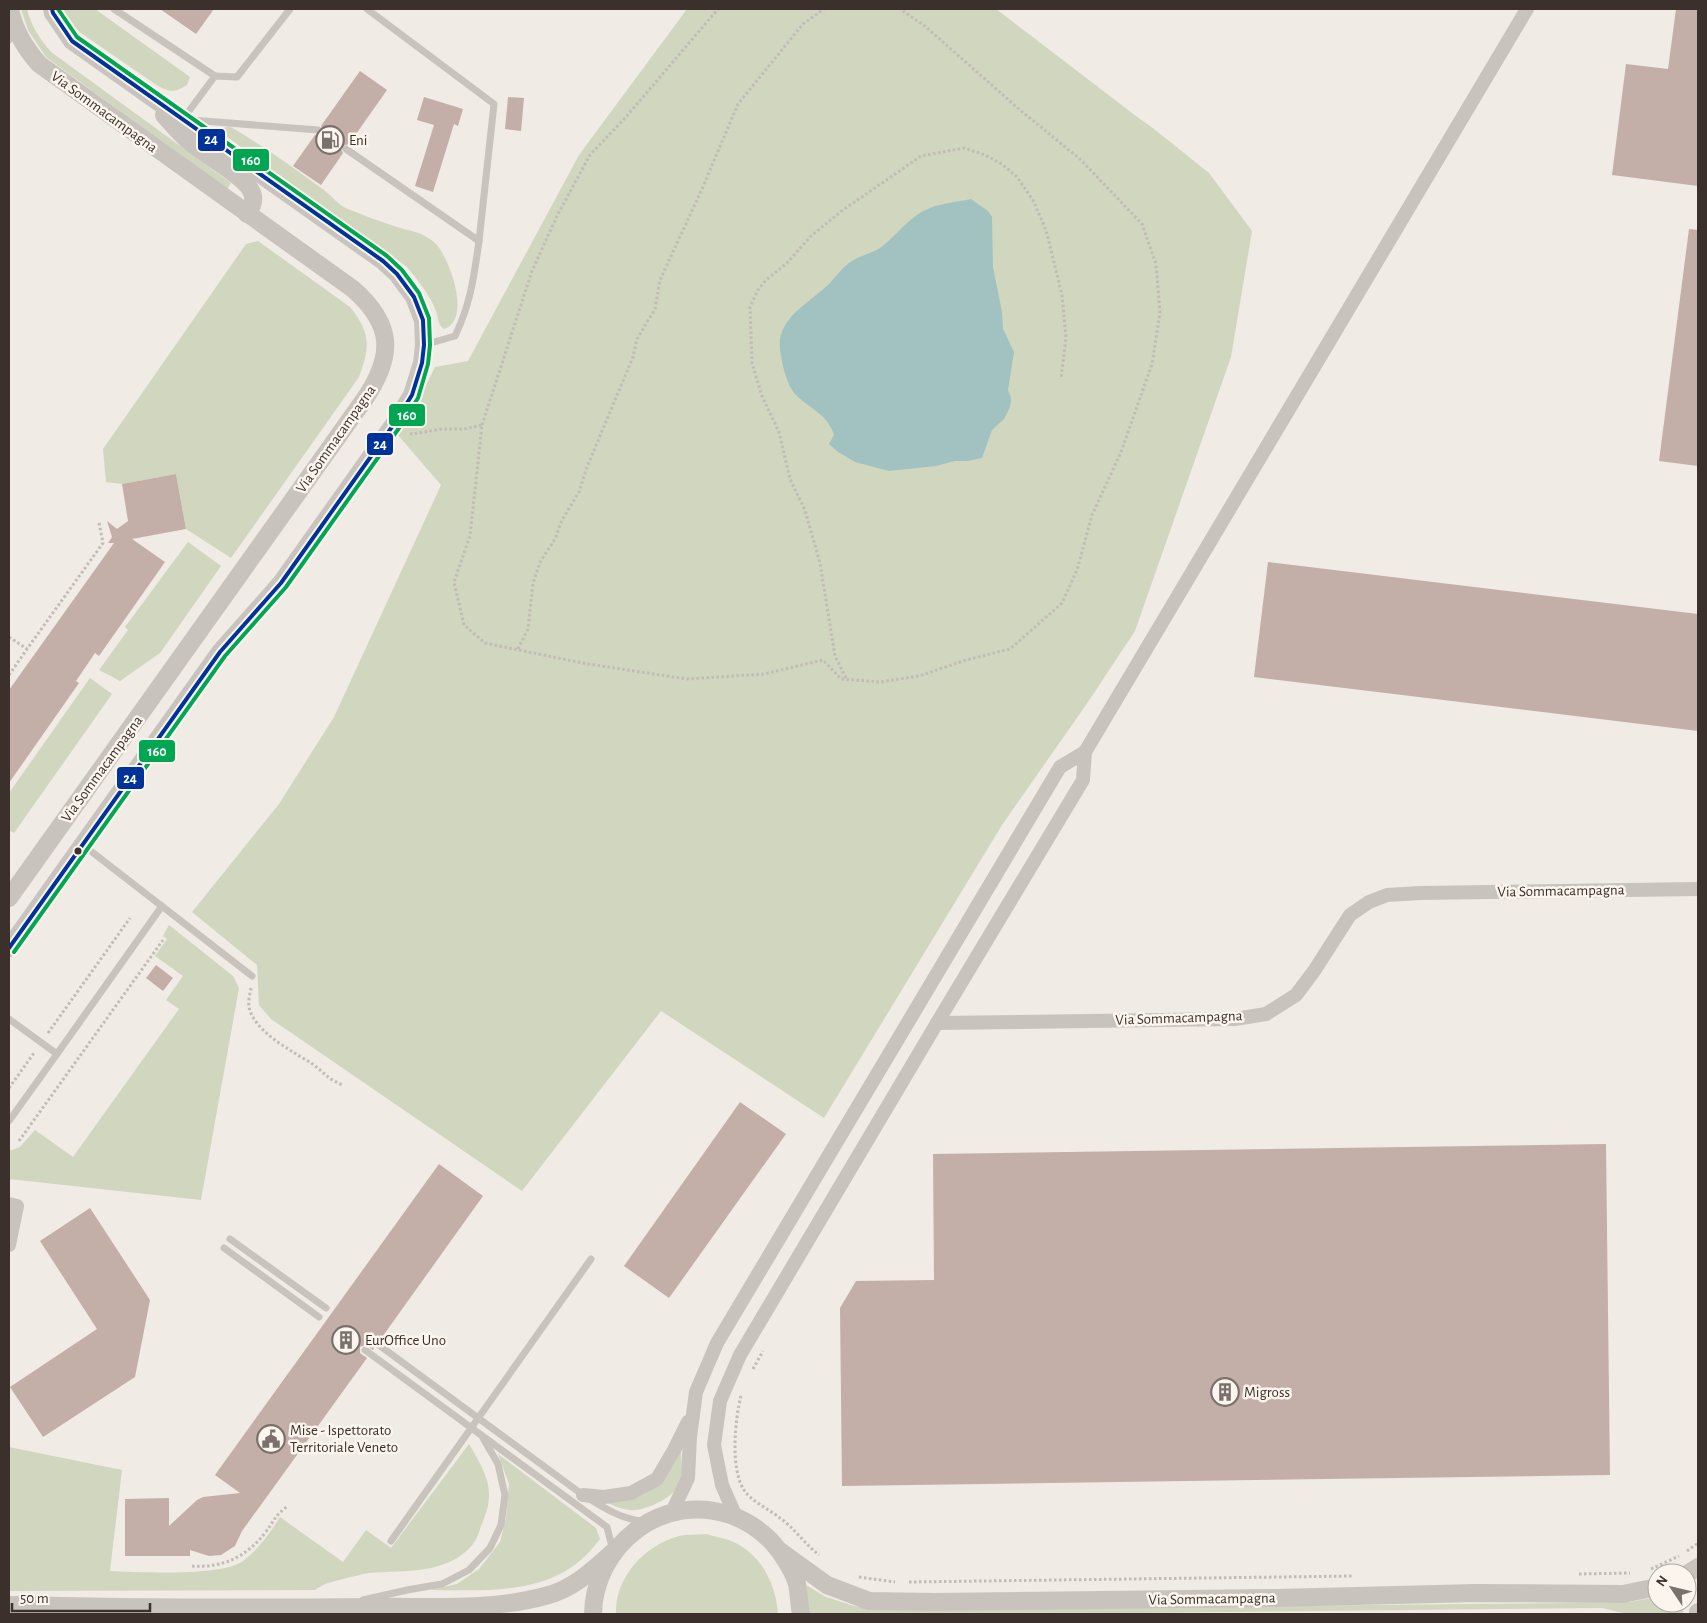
<svg xmlns="http://www.w3.org/2000/svg" width="1707" height="1623" font-family="'Alegreya Sans',sans-serif">
  <rect width="100%" height="100%" fill="#f0ebe5"/>
  <g fill="#d1d6bf">
    <path d="M21 9H27C31 26 40 39 51 52L231 183 227 189 46 57 28 30Z"/>
    <path d="M63 9H95L190 77 187 85C176 92 170 93 158 86L81 33 71 24Z"/>
    <polygon points="687,9 996,9 1136,116 1154,129 1209,173 1252,231 1231,357 1135,631 1088,702 1002,825 824,1118 661,1011 522,1191 271,1019 259,1005 257,965 192,912 279,804 334,717 441,485 397,434 414,410 435,367 468,361 579,155"/>
    <path d="M229 126C262 145 294 168 324 190 332 196 339 206 348 209 362 215 377 220 391 225 407 231 423 231 436 244 450 259 472 320 444 329 437 324 439 319 436 311 430 295 418 280 407 267L223 134 224 128Z"/>
    <path d="M258 241 350 307C371 333 370 347 359 377L231 558 186 529 176 474 122 484 106 482 103 449 246 244Z"/>
    <polygon points="188,542 221,566 160,653 120,681 99,670 128,630 125,627"/>
    <polygon points="90,678 112,694 14,833 9,830 9,793"/>
    <polygon points="169,925 233,976 239,988 201,1200 9,1179 9,1151 20,1147 35,1130 73,1157 179,1009 166,1000 183,976 155,956 167,939 163,936"/>
    <path d="M469 1444C487 1475 497 1491 481 1526 479 1532 477 1539 473 1544 448 1575 405 1570 369 1573 361 1574 352 1577 343 1579 332 1582 324 1583 315 1590L9 1591V1447L122 1470 110 1571C139 1572 221 1577 243 1561 258 1550 270 1533 280 1517L343 1562 366 1530 391 1548Z"/>
    <path d="M681 1450C681 1459 683 1471 681 1481 677 1496 645 1512 630 1510 620 1509 612 1505 604 1501 611 1501 620 1502 628 1500 654 1495 671 1472 681 1450Z"/>
    <path d="M498 1454 596 1528 600 1539C558 1597 493 1590 430 1590L457 1584 479 1569 500 1542 506 1518 509 1484Z"/>
    <path d="M706 1534C713 1536 721 1538 729 1540 760 1552 776 1583 778 1614H616C615 1577 644 1546 679 1536 687 1534 697 1535 706 1534Z"/>
    <polygon points="806,1585 826,1597 854,1606 878,1610 1574,1603 1630,1602 1657,1597 1657,1603 1684,1603 1683,1614 1627,1614 1602,1608 1045,1614 808,1614 803,1586"/>
  </g>
  <path fill="#a1c2c1" d="M971 199 988 211 992 217 993 267 1002 312 1003 329 1014 352 1008 390 1011 398 1010 407 1004 419 992 430 982 458 968 461H955L936 466 889 471 855 462 838 452 829 444 834 435C827 413 811 410 796 395 787 386 781 361 780 349 776 319 810 302 828 285 836 277 843 266 852 261 861 255 871 254 880 248 897 236 909 216 930 208 942 203 958 202 971 199Z"/>
  <g fill="#c3afa7">
    <polygon points="160,9 214,9 196,34"/>
    <polygon points="1676,9 1698,9 1698,186 1612,175 1626,64 1668,69"/>
    <polygon points="360,71 387,90 349,144 342,146 341,149 343,153 321,185 293,166 315,135 322,133 323,130 321,126"/>
    <polygon points="424,97 463,109 458,126 454,124 433,192 415,186 434,125 417,120"/>
    <polygon points="508,97 524,98 521,131 505,129"/>
    <polygon points="1689,229 1698,230 1698,466 1659,461"/>
    <polygon points="176,474 186,529 132,539 165,562 99,656 95,653 76,681 79,683 9,783 9,690 114,543 108,543 112,537 107,521 117,529 128,521 122,484"/>
    <polygon points="1268,562 1698,614 1698,731 1254,677"/>
    <polygon points="156,965 173,978 163,991 146,978"/>
    <polygon points="740,1102 786,1134 669,1298 624,1266"/>
    <polygon points="1606,1144 1610,1475 842,1486 840,1308 856,1281 934,1280 933,1154"/>
    <polygon points="439,1164 483,1196 380,1340 373,1335 367,1337 367,1343 374,1348 373,1350 365,1345 360,1347 360,1353 367,1358 242,1531 235,1546 221,1555 209,1556 190,1550 190,1556 125,1556 125,1499 169,1498 169,1526 197,1500 203,1497 240,1493 215,1475"/>
    <polygon points="90,1208 150,1300 135,1377 43,1437 10,1387 97,1329 40,1241"/>
  </g>
  <g fill="none" stroke-linecap="round" stroke-linejoin="round">
    <g stroke="#c2bbb6" stroke-width="3" stroke-dasharray="2.5 2.5" stroke-linecap="butt">
      <polyline points="482,425 532,271 558,214 590,155 626,117 718,9"/>
      <polyline points="410,433 412,434 442,429 464,429 482,425 470,536 454,582 464,625 485,643 588,664 687,679 764,674 823,660 841,679 880,682 919,676 966,660 1010,649 1062,603 1077,570 1092,515 1121,452 1152,364 1160,313 1156,264 1142,224 1080,159 1020,110 926,27 900,9"/>
      <polyline points="9,637 27,649 103,543 99,523"/>
      <polyline points="518,649 528,629 533,583 540,562 555,539 562,520 579,492 587,467 633,357 637,339 655,309 660,280 702,189 738,104 803,24 824,9"/>
      <polyline points="9,675 27,649"/>
      <polyline points="846,678 835,656 820,563 805,510 790,479 779,432 762,396 752,363 750,307 758,290 766,280 787,263 811,236 843,210 921,156 964,148 985,155 1002,164 1017,177 1033,200 1046,230 1062,295 1066,338 1061,379"/>
      <path d="M251 988C250 994 248 1001 249 1007 254 1032 292 1051 311 1063 324 1072 327 1079 343 1085"/>
      <polyline points="48,1033 130,918"/>
      <polyline points="9,1088 34,1053"/>
      <polyline points="19,1141 163,940"/>
      <polyline points="753,1369 763,1351"/>
      <path d="M741 1396C735 1419 730 1469 744 1490 752 1502 769 1509 780 1518 794 1528 805 1544 819 1555"/>
      <polyline points="1687,1551 1698,1543"/>
      <path d="M192 1566C223 1568 246 1557 265 1533 274 1521 275 1515 288 1506"/>
      <polyline points="1651,1569 1679,1556"/>
      <polyline points="1579,1574 1630,1573"/>
      <polyline points="859,1577 895,1582"/>
      <polyline points="909,1582 1353,1576"/>
    </g>
    <g stroke="#c9c3be" stroke-width="7">
      <polyline points="114,9 215,76"/>
      <polyline points="367,9 494,104 479,241"/>
      <polyline points="9,40 12,28"/>
      <polyline points="183,119 215,76 237,77 290,9"/>
      <polyline points="191,120 318,130"/>
      <path d="M346 149 479 241C474 276 471 303 455 336L424 345"/>
      <polyline points="83,845 252,976"/>
      <polyline points="9,1019 57,1054 162,906"/>
      <polyline points="9,1121 57,1054"/>
      <polyline points="230,1239 326,1308"/>
      <polyline points="224,1248 319,1317"/>
      <path d="M372 1340 583 1495C603 1507 620 1519 643 1521"/>
      <polyline points="365,1350 607,1527 613,1551"/>
      <polyline points="391,1541 591,1259"/>
      <polyline points="363,1600 407,1590 442,1584 469,1570 490,1548 501,1525 505,1495 498,1464 483,1438"/>
    </g>
    <g stroke="#c9c3be" stroke-width="14">
      <polyline points="1085,752 1527,9"/>
      <polyline points="937,1023 1235,1019 1266,1014 1296,995 1314,971 1350,915 1369,902 1387,895 1420,893 1698,889"/>
      <polyline points="9,1204 17,1206 9,1245"/>
      <polyline points="583,1495 604,1497 631,1493 657,1479 674,1450 688,1422"/>
      <polyline points="672,1512 688,1478 690,1437 696,1392 717,1343 1060,767 1085,752 1083,780 937,1023 740,1355 720,1401 714,1445 722,1485 736,1517"/>
    </g>
    <g stroke="#c9c3be" stroke-width="18">
      <path d="M164 115C172 124 181 135 191 143 204 154 243 176 250 189 256 198 253 206 247 214"/>
      <path d="M9 898 364 400C394 356 394 325 353 289L39 64C25 48 14 30 10 9"/>
      <polyline points="9,948 220,652 281,583 394,424 412,395 422,363 424,345 423,320 414,297 397,274 383,261 72,41 53,13 52,9"/>
      <polyline points="780,1551 827,1585 869,1601 935,1602 1276,1598 1476,1593 1623,1594 1657,1587"/>
      <polyline points="1687,1574 1698,1567"/>
      <path d="M9 1605C130 1608 251 1608 372 1607 427 1606 491 1611 545 1596 573 1589 593 1570 613 1552"/>
      <path d="M593 1614C593 1598 598 1581 605 1567 639 1503 721 1489 772 1542 781 1552 793 1570 797 1584 799 1594 799 1604 801 1614"/>
      <polyline points="1698,1614 1698,1612"/>
    </g>
    <defs>
      <polyline id="bus-1" points="9,948 220,652 281,583 394,424 412,395 422,363 424,345 423,320 414,297 397,274 383,261 72,41 53,13 52,9"/>
      <polyline id="bus-2" points="14,952 225,656 286,587 399,428 418,398 428,364 430,345 429,318 419,293 402,270 387,256 77,37 58,9"/>
    </defs>
    <use href="#bus-1" stroke="#fbf5ee" stroke-width="8"/>
    <use href="#bus-2" stroke="#fbf5ee" stroke-width="8"/>
    <use href="#bus-1" stroke="#039" stroke-width="4"/>
    <use href="#bus-2" stroke="#00a651" stroke-width="4"/>
  </g>
  <defs>
    <symbol id="fuel-ring" viewBox="-11 -11 22 22"><circle r="9.5" fill="#fbf5ee" stroke="#7a716c" stroke-width="1.5"/><path d="M-5.5-6h7V0h2V4h1.3V-2.5L3-4.5l.8-.8L6-3V5H2.5V1h-1V6h-7ZM-4.2-4.7v3.2H.2V-4.7Z" fill="#7a716c"/></symbol>
    <symbol id="building-ring" viewBox="-11 -11 22 22"><circle r="9.5" fill="#fbf5ee" stroke="#7a716c" stroke-width="1.5"/><path d="M-4-6H4V6H1V3H-1V6H-4ZM-2.5-4.3h1.7v1.8h-1.7ZM.8-4.3h1.7v1.8H.8ZM-2.5-1h1.7V.8h-1.7ZM.8-1h1.7V.8H.8Z" fill="#7a716c"/></symbol>
    <symbol id="civic-ring" viewBox="-11 -11 22 22"><circle r="9.5" fill="#fbf5ee" stroke="#7a716c" stroke-width="1.5"/><path d="M-.6-6.5H3V-4.5H.6V-3L4-1V1h2V6H-6V1h2V-1L-.6-3ZM-1.2 2.5V6h2.4V2.5Z" fill="#7a716c"/></symbol>
  </defs>
  <g fill-rule="evenodd">
    <use href="#fuel-ring" x="314" y="124" width="32" height="32"/>
    <use href="#building-ring" x="330" y="1324" width="32" height="32"/>
    <use href="#building-ring" x="1209" y="1376" width="32" height="32"/>
    <use href="#civic-ring" x="255" y="1423" width="32" height="32"/>
  </g>
  <circle fill="#3b302b" stroke="#fbf5ee" stroke-width="2" cx="78" cy="851" r="4.5"/>
  <g text-anchor="middle" dominant-baseline="central" stroke-width="5" stroke-linejoin="round" paint-order="stroke">
    <g font-size="15" fill="#3b302b" stroke="#fbf5ee">
      <text transform="translate(104 112) rotate(36)">Via Sommacampagna</text>
      <text transform="translate(336 439) rotate(-55)">Via Sommacampagna</text>
      <text transform="translate(102 769) rotate(-54)">Via Sommacampagna</text>
      <text transform="translate(1561 891) rotate(-1)">Via Sommacampagna</text>
      <text transform="translate(1179 1018) rotate(-2)">Via Sommacampagna</text>
      <text transform="translate(1212 1599) rotate(-1)">Via Sommacampagna</text>
    </g>
    <g font-size="15" fill="#3b302b" stroke="#fbf5ee" text-anchor="start">
      <text x="349" y="140">Eni</text>
      <text x="365" y="1340">EurOffice Uno</text>
      <text x="1244" y="1392">Migross</text>
      <text x="290" y="1430">Mise - Ispettorato<tspan x="290" dy="17">Territoriale Veneto</tspan></text>
    </g>
  </g>
  <g stroke="#fbf5ee" stroke-width="2">
    <rect x="197" y="128" width="29" height="24" rx="5" fill="#039"/>
    <rect x="232" y="148" width="38" height="24" rx="5" fill="#00a651"/>
    <rect x="388" y="403" width="38" height="24" rx="5" fill="#00a651"/>
    <rect x="366" y="432" width="28" height="24" rx="5" fill="#039"/>
    <rect x="138" y="739" width="38" height="24" rx="5" fill="#00a651"/>
    <rect x="116" y="766" width="29" height="24" rx="5" fill="#039"/>
  </g>
  <g font-size="14" text-anchor="middle" font-weight="bold" fill="#fff">
    <text x="211" y="144">24</text>
    <text x="251" y="165">160</text>
    <text x="407" y="420">160</text>
    <text x="380" y="449">24</text>
    <text x="157" y="756">160</text>
    <text x="130" y="783">24</text>
  </g>
  <rect width="1707" height="1623" fill="none" stroke="#3b302b" stroke-width="20"/>
  <g transform="translate(1672 1588) rotate(305)"><circle r="24" fill="#fbf5ee" stroke="#aea6a0"/>
  <path d="M0-4L9 19L0 12L-9 19Z" fill="#7a716c"/>
  <text y="-8" font-size="14" font-weight="bold" text-anchor="middle" fill="#3b302b">N</text>
  </g>
  <path d="M12 1603v8h138v-8" fill="none" stroke="#3b302b" stroke-width="2.5"/>
  <text x="20" y="1603" font-size="15" fill="#3b302b" stroke="#fbf5ee" stroke-width="4" paint-order="stroke">50 m</text>
</svg>
